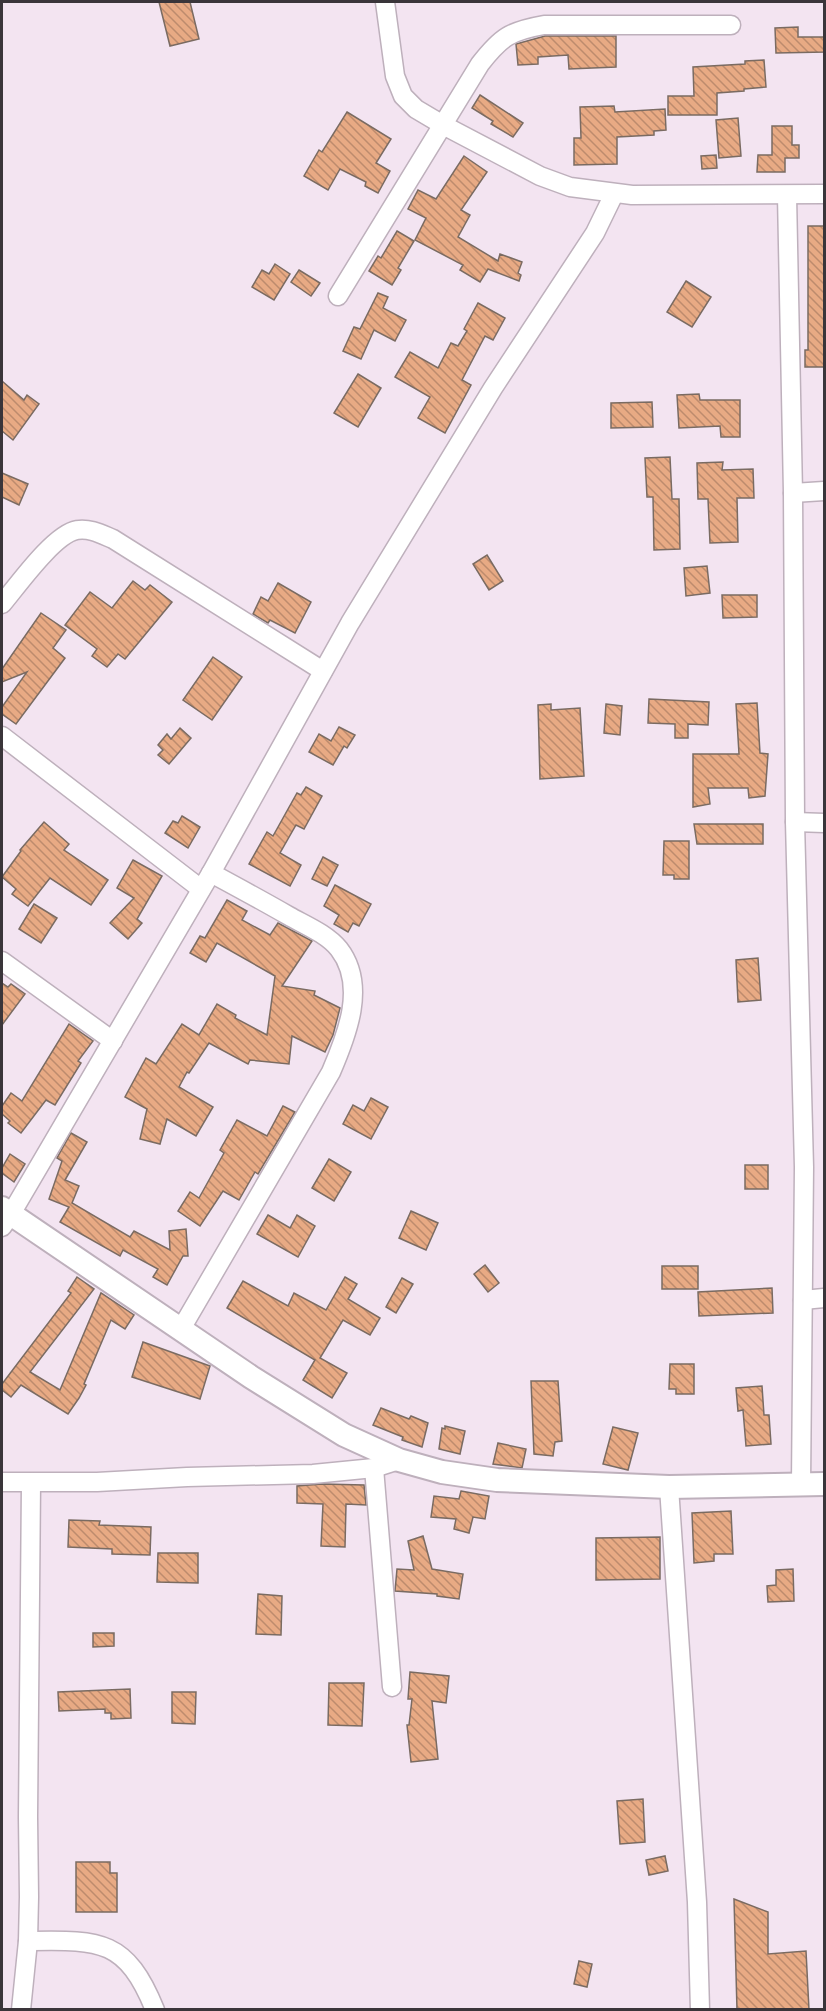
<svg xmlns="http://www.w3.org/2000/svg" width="826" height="2011" font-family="'Roboto Condensed',sans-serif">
  <defs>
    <pattern id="building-back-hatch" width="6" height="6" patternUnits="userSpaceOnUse" patternTransform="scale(1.5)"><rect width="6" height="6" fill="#e8aa84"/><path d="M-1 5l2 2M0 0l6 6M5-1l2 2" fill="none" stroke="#bd8b6d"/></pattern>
  </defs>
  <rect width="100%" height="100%" fill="#f3e4f1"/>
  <g fill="url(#building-back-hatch)" stroke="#7a6b62" stroke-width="1.5">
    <polygon points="159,2 190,2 199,39 170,46"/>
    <polygon points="798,27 798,37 825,37 825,52 776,53 775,28"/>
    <polygon points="545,36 616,36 616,67 569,69 568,55 538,57 538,64 518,65 516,44"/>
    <polygon points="764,60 766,87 744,89 744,91 717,93 717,115 668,115 668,96 694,96 693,67 745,64 745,61"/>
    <polygon points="480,95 523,123 513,137 491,124 493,121 472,108"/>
    <polygon points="614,106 615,112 665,109 666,130 654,131 654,135 617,137 617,164 574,165 574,138 581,138 580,107"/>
    <polygon points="347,112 391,139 376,163 390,171 378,193 365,186 366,182 340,169 328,190 304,176 319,150 322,152"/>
    <polygon points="738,118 741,156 719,158 716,120"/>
    <polygon points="772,126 792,126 792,145 799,145 799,158 785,158 785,172 757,172 758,155 772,155"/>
    <polygon points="716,155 717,168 702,169 701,156"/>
    <polygon points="464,156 487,172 461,210 470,215 458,237 498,261 500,254 522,262 518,273 521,275 519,281 488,269 480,282 460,270 463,265 415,240 426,218 408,209 418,190 436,199"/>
    <polygon points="808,226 825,226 825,367 805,367 805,350 808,350"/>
    <polygon points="397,231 414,241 398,268 401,270 392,285 369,271 378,256 381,258"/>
    <polygon points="275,264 290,274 274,300 252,287 262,270 269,274"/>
    <polygon points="299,270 320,283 311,296 291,282"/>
    <polygon points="686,281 711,297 692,327 667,312"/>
    <polygon points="378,293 388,297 383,308 406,320 395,341 374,330 361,359 343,351 354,327 360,329"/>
    <polygon points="478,303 505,318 493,340 485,336 462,380 471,385 445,433 418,418 430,397 395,377 410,352 438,368 451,343 458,346 467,331 464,329"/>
    <polygon points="358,374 381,388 358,427 334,413"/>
    <polygon points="2,381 24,400 27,395 39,404 13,440 2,431"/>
    <polygon points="699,394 700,400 740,400 740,437 721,437 720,426 679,428 677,395"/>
    <polygon points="652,402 653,427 611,428 611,403"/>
    <polygon points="670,457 672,499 679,499 680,549 654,550 653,497 647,497 645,458"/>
    <polygon points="723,462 722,470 753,469 754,498 737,498 738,542 710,543 708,499 698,499 697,463"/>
    <polygon points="2,473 28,484 19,505 2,497"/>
    <polygon points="487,555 503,581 489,590 473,564"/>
    <polygon points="707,566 710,593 686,596 684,568"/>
    <polygon points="133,581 145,590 150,585 172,602 125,659 118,654 107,667 92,656 97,649 65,625 90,592 112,608"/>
    <polygon points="278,583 311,602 295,633 270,620 268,623 253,614 261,597 268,601"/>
    <polygon points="722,595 757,595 757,617 723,618"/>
    <polygon points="41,613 66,630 53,648 65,658 16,724 2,714 2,707 27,672 2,682 2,669"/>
    <polygon points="213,657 242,677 212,720 183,700"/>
    <polygon points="649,699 709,702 708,725 688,724 688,738 675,738 675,724 648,723"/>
    <polygon points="757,703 760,753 768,754 765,796 749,798 748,788 708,788 710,804 693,807 693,754 739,754 736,704"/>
    <polygon points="551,704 551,710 580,708 584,776 540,779 538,705"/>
    <polygon points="606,704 622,706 620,735 604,733"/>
    <polygon points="339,727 355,735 347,748 344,746 333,765 309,752 319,734 331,741"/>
    <polygon points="180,728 191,738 169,764 158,755 163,750 158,745 167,734 171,739"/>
    <polygon points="306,787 322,796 304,829 296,825 280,853 301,865 290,886 249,864 267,832 273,836 297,793 301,795"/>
    <polygon points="182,816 200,827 188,848 165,833 173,821 178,823"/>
    <polygon points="44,822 69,844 64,850 108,880 91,905 50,878 28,906 12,894 16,889 2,877 21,851 20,850"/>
    <polygon points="694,824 763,824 763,844 697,844"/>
    <polygon points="664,841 689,841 689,879 674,879 674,875 663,875"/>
    <polygon points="323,857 338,865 327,886 312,879"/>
    <polygon points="133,860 162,876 137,919 142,923 128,939 110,923 134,898 117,888"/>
    <polygon points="335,885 371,904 359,926 353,923 348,932 334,924 339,915 324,906"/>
    <polygon points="227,900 247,911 242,920 270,935 278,923 312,941 282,986 315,991 314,995 340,1008 333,1035 325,1052 292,1036 289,1064 250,1060 248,1064 209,1043 189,1073 187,1072 179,1087 213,1107 196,1136 167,1119 160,1144 140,1139 147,1109 125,1097 146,1058 156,1064 182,1024 199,1035 217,1004 236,1015 235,1018 267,1035 275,976 217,943 206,962 190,953 200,936 205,938"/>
    <polygon points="34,904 57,918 41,943 19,929"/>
    <polygon points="758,958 761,1000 738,1002 736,960"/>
    <polygon points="2,983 8,987 11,984 25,994 2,1025"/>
    <polygon points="69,1024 93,1041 78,1061 81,1063 55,1105 46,1100 21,1133 8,1123 10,1121 2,1114 2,1106 11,1093 22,1101"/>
    <polygon points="371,1098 388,1107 371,1139 343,1124 353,1105 364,1111"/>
    <polygon points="283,1106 295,1112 258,1174 255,1172 239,1200 223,1191 200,1226 178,1211 190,1192 199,1198 224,1153 220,1150 237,1120 267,1136"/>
    <polygon points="71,1133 87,1142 65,1180 79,1186 72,1203 130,1237 134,1231 170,1250 169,1231 186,1229 188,1256 183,1256 167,1285 153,1277 158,1269 123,1250 120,1256 60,1222 69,1207 49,1199 62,1161 57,1158"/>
    <polygon points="10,1154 25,1164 14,1182 2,1173 2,1168"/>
    <polygon points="329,1159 351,1172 334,1201 312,1188"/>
    <rect x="745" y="1165" width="23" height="24"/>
    <polygon points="411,1211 438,1223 426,1250 399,1238"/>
    <polygon points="268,1215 290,1228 297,1215 315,1226 298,1257 257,1234"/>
    <polygon points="485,1265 499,1283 488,1292 474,1274"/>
    <rect x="662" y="1266" width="36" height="23"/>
    <polygon points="77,1277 94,1289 30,1372 60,1390 101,1293 134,1315 125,1329 111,1320 84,1384 86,1385 79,1398 68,1414 21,1385 11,1397 2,1390 2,1384 71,1293 68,1291"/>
    <polygon points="345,1277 357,1284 348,1299 380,1318 370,1335 343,1320 320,1358 347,1373 332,1398 303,1380 315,1360 227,1308 243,1281 288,1306 294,1293 326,1310"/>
    <polygon points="402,1278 413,1284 396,1313 386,1307"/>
    <polygon points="772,1288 773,1313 699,1316 698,1292"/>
    <polygon points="143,1342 210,1366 200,1399 132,1377"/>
    <polygon points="670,1364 694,1364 694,1394 676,1394 676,1389 669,1389"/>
    <polygon points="531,1381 558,1381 562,1441 555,1442 553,1456 534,1454"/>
    <polygon points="762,1386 764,1415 769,1415 771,1444 746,1446 743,1410 738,1411 736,1388"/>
    <polygon points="381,1408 409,1419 411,1416 428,1423 422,1447 402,1440 403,1437 373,1425"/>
    <polygon points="445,1426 465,1431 460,1454 439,1449 442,1428 445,1429"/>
    <polygon points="613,1427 638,1433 628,1470 603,1464"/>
    <polygon points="498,1443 526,1449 522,1468 493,1464"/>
    <polygon points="322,1484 364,1485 366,1505 346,1504 345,1547 321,1546 323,1504 297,1503 297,1486"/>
    <polygon points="461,1491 489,1496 485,1519 473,1517 469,1533 454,1529 456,1519 431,1517 434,1496 459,1499"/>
    <polygon points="731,1511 733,1554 714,1554 714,1561 694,1563 692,1513"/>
    <polygon points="69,1520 100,1521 99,1525 151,1527 150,1555 112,1554 112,1549 68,1547"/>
    <polygon points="423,1536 432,1569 463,1574 459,1599 437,1596 437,1594 395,1591 397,1569 414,1570 408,1541"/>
    <polygon points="660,1537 660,1579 596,1580 596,1538"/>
    <polygon points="158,1553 198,1553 198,1583 157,1582"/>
    <polygon points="793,1569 794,1601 768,1602 767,1586 776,1585 776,1570"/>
    <polygon points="258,1594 282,1596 281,1635 256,1634"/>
    <polygon points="93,1633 114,1633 114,1646 93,1647"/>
    <polygon points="410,1672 449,1676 446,1703 432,1701 438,1759 411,1762 407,1725 409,1725 412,1699 408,1699"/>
    <polygon points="329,1683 364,1683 362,1726 328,1725"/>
    <polygon points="130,1689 131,1718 111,1719 111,1713 105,1713 105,1709 59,1711 58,1692"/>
    <polygon points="172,1692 196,1692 195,1724 172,1723"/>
    <polygon points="643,1799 645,1842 620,1844 617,1801"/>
    <polygon points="665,1856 668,1871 649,1875 646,1860"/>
    <polygon points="76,1862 110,1862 110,1873 117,1873 117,1912 76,1912"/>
    <polygon points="734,1899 768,1912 768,1954 806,1951 809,2010 737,2010"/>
    <polygon points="579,1961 592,1964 587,1987 574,1984"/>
  </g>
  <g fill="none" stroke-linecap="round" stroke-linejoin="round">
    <defs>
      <g id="minor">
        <polyline points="385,2 395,76 403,96 416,109 443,125 540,176 570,187 632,195 824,194"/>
        <polyline points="787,195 793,493 795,822 804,1167 801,1484"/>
        <path d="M338 296 480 64C501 37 510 31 544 25H731"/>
        <polyline points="793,493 824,491"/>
        <path d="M2 604C18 585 54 534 77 530 90 528 101 534 113 539L323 671"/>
        <polyline points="2,736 201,889"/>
        <polyline points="795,822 824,823"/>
        <polyline points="2,961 113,1041"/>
        <polyline points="2,1227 11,1214 211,873 350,623 493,388 595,233 614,194"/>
        <polyline points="803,1300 824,1298"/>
        <path d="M181 1329 331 1072C347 1035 367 985 339 949 327 934 305 925 289 916 263 901 237 887 211 873"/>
        <polyline points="374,1468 392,1687"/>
        <polyline points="2,1482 97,1482 187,1477 313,1474 374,1468 399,1460"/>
        <polyline points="669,1487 697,1902 700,2010"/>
        <path d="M28 1941C99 1940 126 1938 155 2010"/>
        <polyline points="21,2010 28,1941 29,1897 28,1817 31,1483"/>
      </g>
      <polyline id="tertiary" points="2,1208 251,1377 344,1435 399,1460 442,1472 497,1480 669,1487 824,1484"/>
    </defs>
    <use href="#minor" stroke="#beb0bc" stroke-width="21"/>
    <use href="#tertiary" stroke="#beb0bc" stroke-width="26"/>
    <use href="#minor" stroke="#fff" stroke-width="18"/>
    <use href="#tertiary" stroke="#fff" stroke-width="22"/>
  </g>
  <rect width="826" height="2011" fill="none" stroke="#3a353a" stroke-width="6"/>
</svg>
